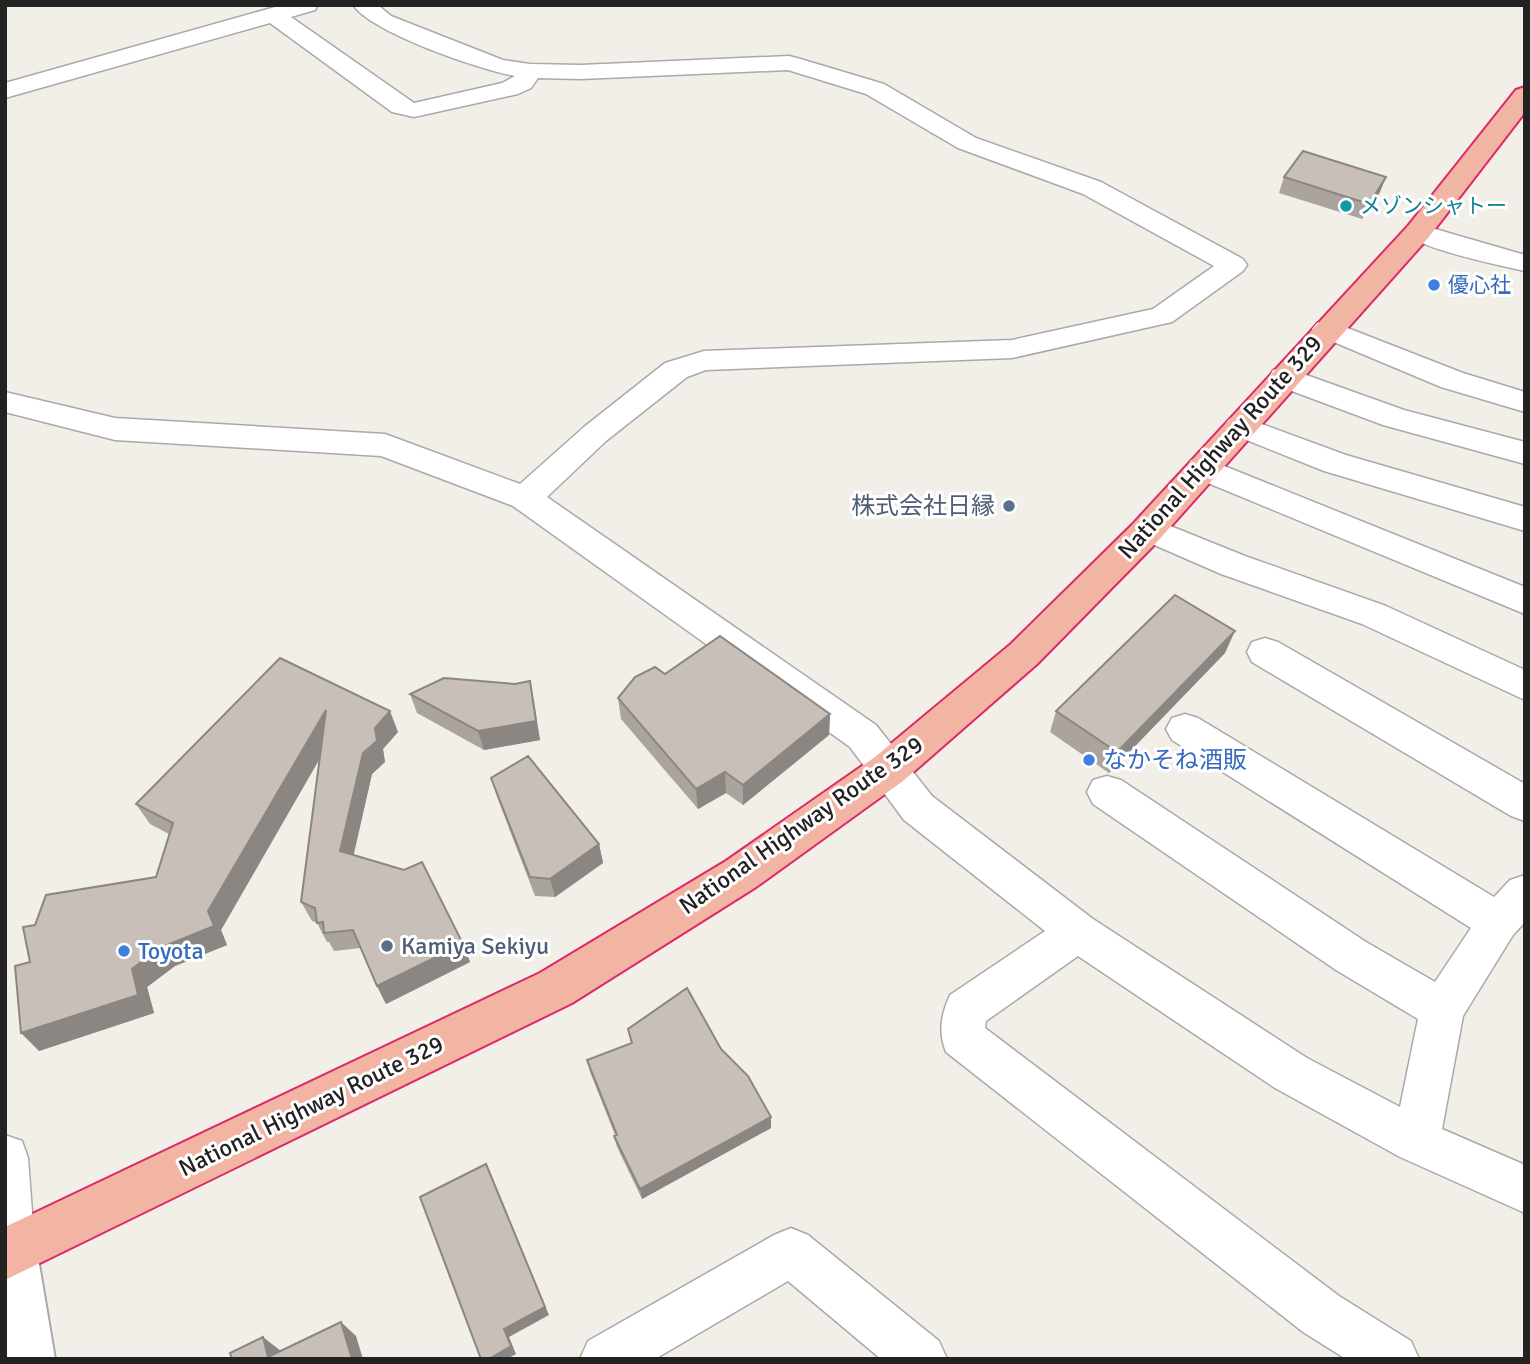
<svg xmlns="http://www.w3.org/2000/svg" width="1530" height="1364" font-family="Signika,'Noto Sans JP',sans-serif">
  <rect width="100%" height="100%" fill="#f2efe9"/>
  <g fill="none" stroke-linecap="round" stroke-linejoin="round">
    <defs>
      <g id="minor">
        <path d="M282 5H318L315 10 291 17 414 103 502 83 515 76C481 70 372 33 353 5H378L391 16 503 60 530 64 581 65 789 56 797 58 884 84 976 138 1101 182 1243 259 1247 265 1243 271 1172 322 1012 358 706 370 687 377 606 441 547 497 876 725 932 796 1093 919 1307 1058 1400 1107 1418 1019 1336 970 1093 804 1087 792 1093 780 1107 776 1121 780 1366 942 1435 982 1471 928 1172 740 1166 729 1172 718 1185 714 1198 718 1494 897 1510 880 1525 875V922L1513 935 1463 1016 1442 1129 1525 1165V1213L1400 1157 1275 1088 1078 956 986 1021 985 1028 1339 1296 1411 1341 1419 1359H1346L1303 1332 946 1052C938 1032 941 1015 950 995L1045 931 904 820 850 747 513 506 381 456 115 440 5 412V392L115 418 385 434 520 484 584 427 665 363 704 351 1012 340 1153 309 1214 266 1083 194 958 148 866 94 788 70 581 79 538 78 531 88 518 94 414 117 392 112 270 23 5 98V83Z"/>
        <path d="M1418 224 1525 255V271C1502 266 1416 248 1404 232L1408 226Z"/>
        <polygon points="1327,320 1463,373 1525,392 1525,412 1441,387 1317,335 1312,329 1317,323"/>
        <polygon points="1284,367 1404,410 1525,442 1525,464 1383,425 1273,384 1269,377 1273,370"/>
        <polygon points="1240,416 1346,455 1525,507 1525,531 1324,471 1229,433 1224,426 1229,419"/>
        <polygon points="1202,457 1525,587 1525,614 1191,476 1186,468 1191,460"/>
        <polygon points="1148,517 1245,556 1386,606 1525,670 1525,700 1362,624 1221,574 1136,537 1131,529 1136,521"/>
        <polygon points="1265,638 1278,642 1525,784 1525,821 1511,816 1252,662 1247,652 1252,642"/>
        <polygon points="5,1135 22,1141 28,1158 35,1252 28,1269 11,1276 5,1274"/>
        <polygon points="791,1228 808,1235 939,1341 947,1359 881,1359 788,1281 655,1359 580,1359 588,1341 774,1235"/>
      </g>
      <polygon id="tertiary" points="11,1226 29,1234 37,1252 55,1359 5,1359 5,1229"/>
      <polygon id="trunk" points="1525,87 1525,112 1428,238 1156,543 1037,664 903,781 756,887 572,1003 5,1280 5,1227 540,973 726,861 875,757 1011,644 1132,525 1408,226 1516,90"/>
    </defs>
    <use href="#minor" stroke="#a9a9a9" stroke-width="3"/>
    <use href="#tertiary" stroke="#a9a9a9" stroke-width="4"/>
    <use href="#trunk" stroke="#dc2a67" stroke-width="4"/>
    <use href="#minor" fill="#fff" fill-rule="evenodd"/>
    <use href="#tertiary" fill="#fff" fill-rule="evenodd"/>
    <use href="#trunk" fill="#f2b4a3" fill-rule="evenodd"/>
  </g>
  <g fill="#aba49e">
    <polygon points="1284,177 1380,192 1362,219 1279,193"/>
    <polygon points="1225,653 1109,773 1050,732 1056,711"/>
    <polygon points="665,674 830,714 829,735 743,805 726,793 698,809 621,719 618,698"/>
    <polygon points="410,694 534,701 540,740 484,750 417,713"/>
    <polygon points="398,732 383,749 385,762 372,774 353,855 463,944 470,962 386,1004 377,986 361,948 334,951 329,942 327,942 317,923 312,921 301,902 320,758 221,930 227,945 175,966 147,987 154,1013 39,1051 30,962 35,925 156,877 169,834 150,824 136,804"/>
    <polygon points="491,778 599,844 603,863 555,897 535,896 497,797"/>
    <polygon points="628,1029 721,1049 771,1117 771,1128 642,1199 617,1147 614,1136 615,1135 590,1072 587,1060 631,1043"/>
  </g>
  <g fill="#8b8681">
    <polygon points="1386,177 1380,192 1362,219 1369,204"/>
    <polygon points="1235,631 1225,653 1109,773 1117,752"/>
    <polygon points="530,681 540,740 484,750 478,731"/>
    <polygon points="326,710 335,732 221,930 227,945 175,966 147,987 154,1013 39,1051 21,1033 132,969 208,911"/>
    <polygon points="390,711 398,732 383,749 385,762 372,774 350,871 340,851 363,753 375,728"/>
    <polygon points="830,714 829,735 743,805 743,785"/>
    <polygon points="725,772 726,793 698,809 696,789"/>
    <polygon points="599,844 603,863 555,897 550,879"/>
    <polygon points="463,944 470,962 386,1004 377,986"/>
    <polygon points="771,1117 771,1128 642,1199 640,1189"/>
    <polygon points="486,1164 549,1315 509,1337 516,1354 507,1359 489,1359 504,1329"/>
    <polygon points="341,1322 356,1336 363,1359 352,1359"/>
    <polygon points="263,1337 281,1351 268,1357"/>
  </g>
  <g fill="#c7bfb8" stroke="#8b8681" stroke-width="2">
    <polygon points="1303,151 1386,177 1369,204 1284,177"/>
    <polygon points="1175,595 1235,631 1117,752 1056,711"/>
    <polygon points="720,636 830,714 743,785 725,772 696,789 618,698 635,677 655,667 665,674"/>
    <polygon points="280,658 390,711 375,728 377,741 363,753 340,851 404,870 422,862 463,944 377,986 353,930 324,933 323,922 317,923 315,908 301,902 326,710 208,911 214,926 160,948 132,969 138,995 21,1033 15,966 30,962 23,927 35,925 46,895 156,877 173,823 136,804"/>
    <polygon points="444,678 515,684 530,681 536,721 478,731 410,694"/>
    <polygon points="528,756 599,844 550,879 530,877 491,778"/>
    <polygon points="687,988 721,1049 748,1076 771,1117 640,1189 614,1136 617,1135 587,1060 632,1043 628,1029"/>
    <polygon points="486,1164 545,1307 504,1329 511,1346 489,1359 481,1359 420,1197"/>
    <polygon points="341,1322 352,1359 232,1359 230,1353 263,1337 268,1357"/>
  </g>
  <circle fill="#0f9aa8" stroke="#fff" stroke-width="2.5" cx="1346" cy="206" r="7"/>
  <g fill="#3f7fe0" stroke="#fff" stroke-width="2.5">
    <circle cx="1434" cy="285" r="7"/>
    <circle cx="1089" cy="760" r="7"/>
    <circle cx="124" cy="951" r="7"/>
  </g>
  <g fill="#5c6f8a" stroke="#fff" stroke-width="2.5">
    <circle cx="1009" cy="506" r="7"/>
    <circle cx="387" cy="946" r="7"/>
  </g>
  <g text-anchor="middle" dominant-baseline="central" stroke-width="6" stroke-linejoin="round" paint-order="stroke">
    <g font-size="21" fill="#0d838f" stroke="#fff" text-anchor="start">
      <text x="1360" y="206">メゾンシャトー</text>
    </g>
    <g font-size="21" fill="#366cbe" stroke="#fff" text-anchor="start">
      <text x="1448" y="285">優心社</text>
    </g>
    <g font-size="24" fill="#222" stroke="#fff">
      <text transform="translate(1220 447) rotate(-48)">National Highway Route 329</text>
      <text transform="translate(801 825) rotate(-35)">National Highway Route 329</text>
      <text transform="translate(311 1106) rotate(-26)">National Highway Route 329</text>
    </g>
    <g font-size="24" fill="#4e5e75" stroke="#fff" text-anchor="end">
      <text x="995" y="506">株式会社日縁</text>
      <text x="401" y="946" text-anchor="start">Kamiya Sekiyu</text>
    </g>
    <g font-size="24" fill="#366cbe" stroke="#fff" text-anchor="start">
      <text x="1103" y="760">なかそね酒販</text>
      <text x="138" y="951">Toyota</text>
    </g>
  </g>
  <rect width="1530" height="1364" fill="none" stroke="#222222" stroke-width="14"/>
</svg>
